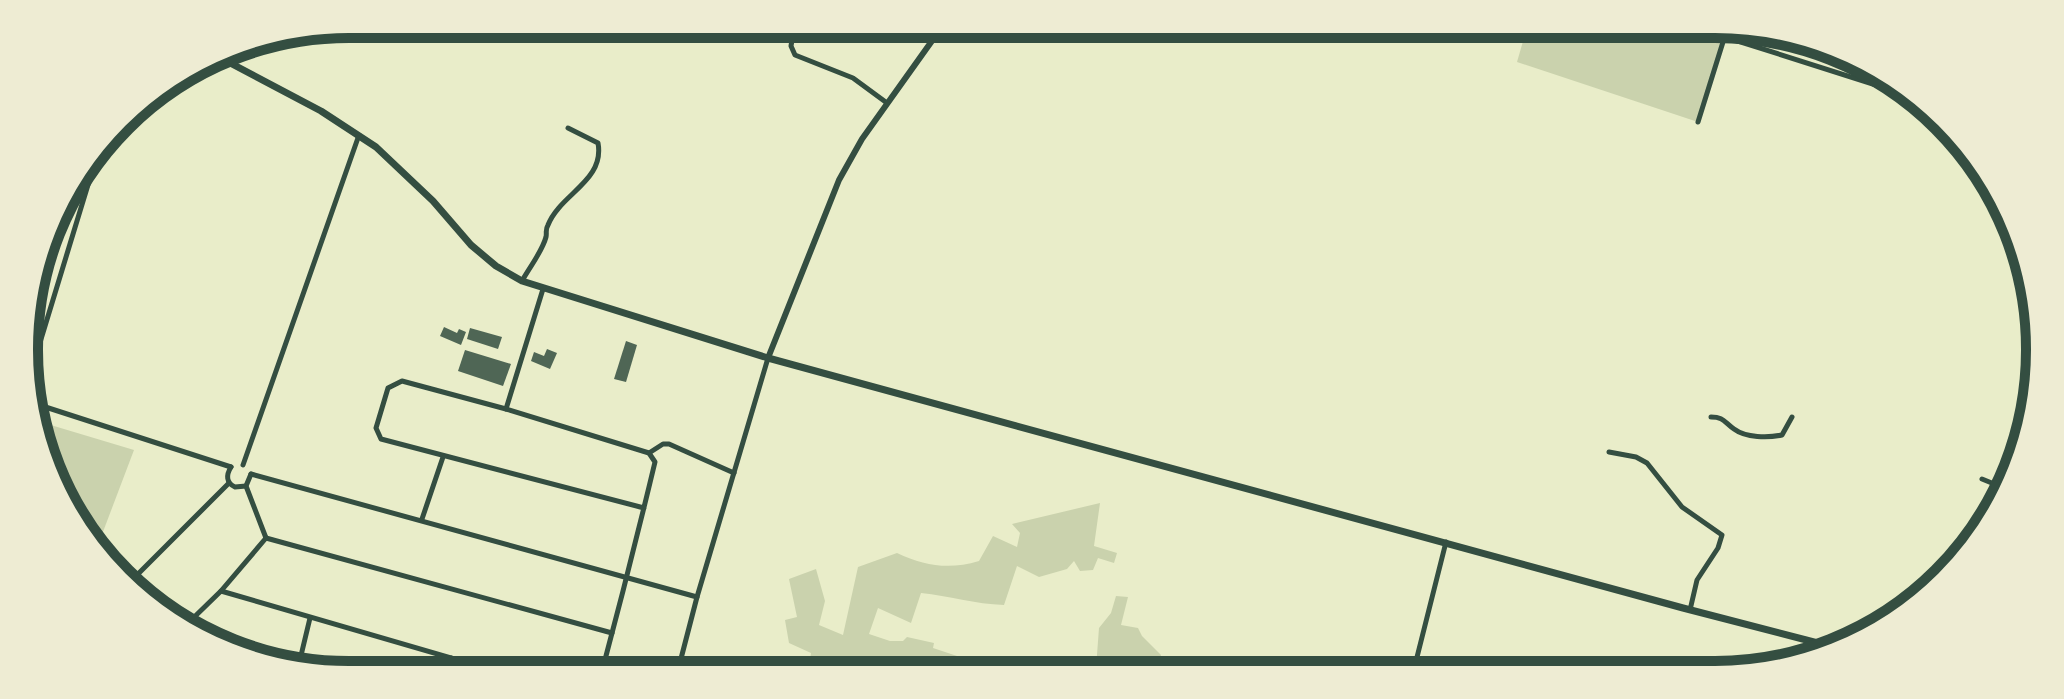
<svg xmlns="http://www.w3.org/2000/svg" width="2064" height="699" font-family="Commissioner,sans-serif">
  <rect width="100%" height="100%" fill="#e9edc9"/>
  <g fill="#cad2ad">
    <polygon points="1528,24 1714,24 1728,26 1698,122 1517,62"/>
    <path d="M34 420 134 450 98 545C75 538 46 458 35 433Z"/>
    <path d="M1100 503 1094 546 1117 553 1114 563 1098 558 1093 570 1080 571 1074 561 1067 569 1039 577 1017 566 1004 605C975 604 949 596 921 593L911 623 878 608 869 634 890 641H903L907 637 934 643 933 648 981 664 975 674H808L811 653 789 643 785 620 797 617 789 579 816 569 825 601 819 625 843 635 858 567 897 553C925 566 949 570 979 561L993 536 1017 547 1020 533 1012 524Z"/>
    <polygon points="1116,596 1128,597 1121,625 1138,628 1142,636 1161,655 1155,673 1096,668 1099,628 1111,613"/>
  </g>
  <g fill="#4f6655">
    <polygon points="444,327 457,333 459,329 466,332 461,345 440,336"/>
    <polygon points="470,328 502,337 498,349 467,339"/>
    <polygon points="626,341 637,345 626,382 614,379"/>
    <polygon points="547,349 557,353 550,369 531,361 534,352 544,356"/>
    <polygon points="465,350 511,364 503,386 458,371"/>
  </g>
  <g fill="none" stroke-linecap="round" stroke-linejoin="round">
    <g stroke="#344e41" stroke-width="5">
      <polyline points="793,34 791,46 795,55 853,78 887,103"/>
      <polyline points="1725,37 1920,99"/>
      <polyline points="1698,122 1728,26"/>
      <path d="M522 281C529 268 542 252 546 237 547 232 545 230 548 225 560 194 605 181 598 143L568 128"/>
      <polyline points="31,372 98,152"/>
      <polyline points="33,403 231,467"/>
      <polyline points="506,409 543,289"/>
      <path d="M1711 417C1724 417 1724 422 1734 429 1746 438 1768 438 1782 435L1792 417"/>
      <polyline points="1609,452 1636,457 1647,463 1682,507 1722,535 1718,548 1697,580 1690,610"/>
      <polyline points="649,453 663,444 669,444 734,473"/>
      <polyline points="243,465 359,135"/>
      <path d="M231 467C226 475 226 483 235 487L246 486"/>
      <polyline points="251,474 697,597"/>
      <polyline points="251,474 246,486 266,538"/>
      <polyline points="1982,479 2004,488"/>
      <polyline points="422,519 443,457"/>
      <polyline points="266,538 612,633"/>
      <polyline points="120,572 136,576"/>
      <polyline points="130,582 229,483"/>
      <polyline points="221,591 510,675"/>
      <polyline points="184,627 221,591 266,538"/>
      <polyline points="298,668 310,618"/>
      <polyline points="1413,673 1446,542"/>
      <polyline points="677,674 697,597 768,358"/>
      <polyline points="446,675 451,658"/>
      <path d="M601 675C620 604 638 533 655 462L649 453 506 409 402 381 388 388 376 428 381 439 644 508"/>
    </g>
    <polyline stroke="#344e41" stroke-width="6" points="768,358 839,180 862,139 944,24"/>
    <polyline stroke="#344e41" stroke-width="7" points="215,55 321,111 376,147 433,201 471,245 496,266 522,281 768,358 1683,608 1841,649"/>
  </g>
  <path d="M0 0H2064V699H0ZM349 38H1715A311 311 0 0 1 2026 349V350A311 311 0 0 1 1715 661H349A311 311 0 0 1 38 350V349A311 311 0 0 1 349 38Z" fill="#eeecd3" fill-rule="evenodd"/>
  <path fill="none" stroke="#344e41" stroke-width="10" d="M349 38H1715A311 311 0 0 1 2026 349V350A311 311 0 0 1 1715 661H349A311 311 0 0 1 38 350V349A311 311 0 0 1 349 38Z"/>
</svg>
